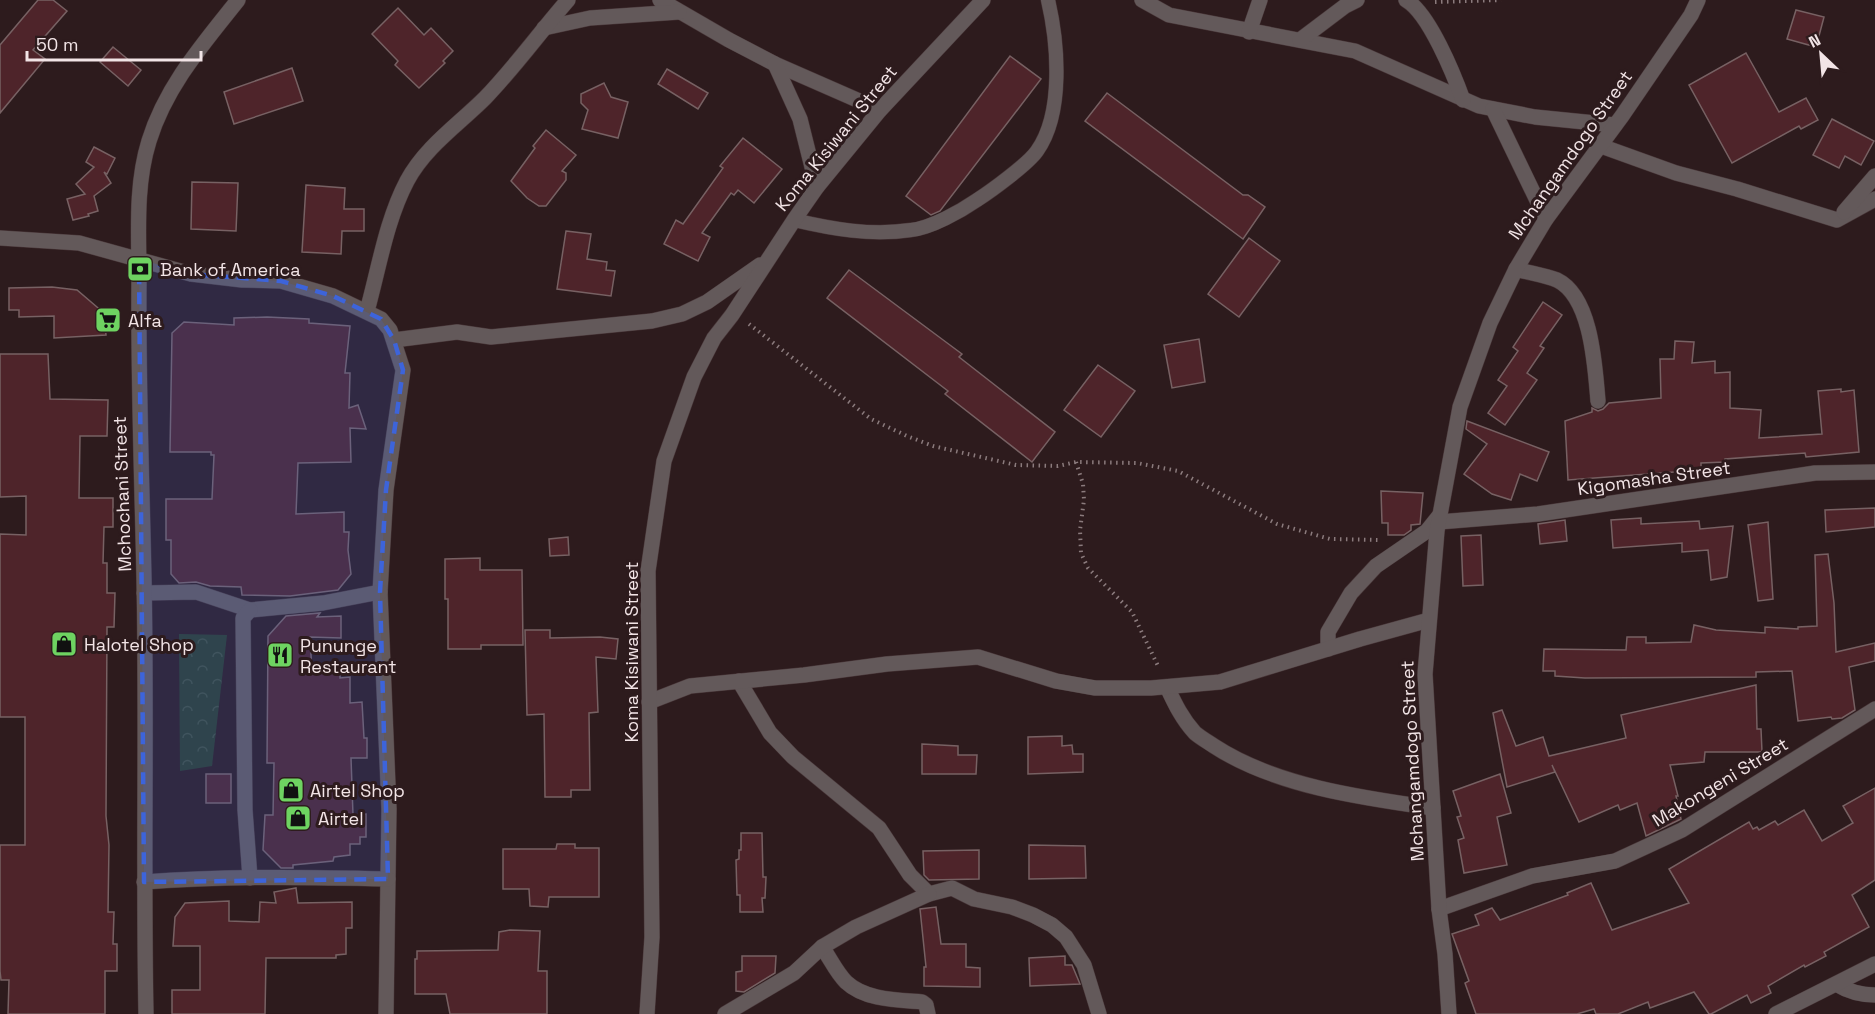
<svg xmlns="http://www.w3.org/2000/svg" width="1875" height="1014" font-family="'Space Grotesk',sans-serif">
  <defs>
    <pattern id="park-crowns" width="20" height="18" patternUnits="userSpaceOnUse" patternTransform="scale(1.5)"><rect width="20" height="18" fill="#2c3d2a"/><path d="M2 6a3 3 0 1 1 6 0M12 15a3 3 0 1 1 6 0" fill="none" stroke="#41503f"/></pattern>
  </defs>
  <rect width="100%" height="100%" fill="#2d1b1d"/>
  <polygon fill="url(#park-crowns)" points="179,634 227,635 212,766 180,771"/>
  <g fill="#4e242a" stroke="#776163" stroke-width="1.5">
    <polygon points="38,0 53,0 67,11 33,50 45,59 0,113 0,45"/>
    <polygon points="398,8 424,35 431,28 453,51 443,61 445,63 419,88 395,65 398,61 372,34"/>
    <polygon points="1796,10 1824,17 1816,47 1787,39"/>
    <polygon points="113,47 141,70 128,86 100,62"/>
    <polygon points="1746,53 1779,112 1806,98 1818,120 1801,129 1799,126 1732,163 1689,85"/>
    <polygon points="1010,56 1041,79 940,211 931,215 906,196"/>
    <polygon points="292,68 303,101 234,124 224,92"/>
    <polygon points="667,69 708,93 698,109 658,84"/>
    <polygon points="604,83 611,97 628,102 618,138 582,129 588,110 581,103 581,94"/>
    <polygon points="1107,93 1243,195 1248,195 1265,207 1243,239 1085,121"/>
    <polygon points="1832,119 1874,141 1861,165 1845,156 1839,168 1813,155"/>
    <polygon points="546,130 576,155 562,171 566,173 566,180 546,206 539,206 527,198 511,181 535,148 533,146"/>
    <polygon points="743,138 782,169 754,203 738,190 734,195 731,193 702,233 710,237 698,261 664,244 676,220 683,224 723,168 720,166"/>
    <polygon points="94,147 115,158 107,174 104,172 111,183 94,196 98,211 88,214 89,216 73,220 67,199 85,194 76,184 94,167 86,162"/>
    <polygon points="192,182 238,183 236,231 191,229"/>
    <polygon points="306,185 345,188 344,209 364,209 364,231 342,231 341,254 302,252"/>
    <polygon points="566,231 591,234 587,259 607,262 606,270 615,271 611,296 557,289"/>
    <polygon points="1249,238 1280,261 1239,317 1208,294"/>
    <polygon points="849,270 962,354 959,357 1055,432 1032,462 945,394 948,391 827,298"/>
    <polygon points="52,287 77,290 104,313 106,335 54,338 54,316 19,317 19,310 9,310 9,288"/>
    <polygon points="1543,302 1562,315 1540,346 1544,348 1527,373 1537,380 1505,425 1488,413 1507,386 1498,380 1518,351 1513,347"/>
    <polygon points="267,317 309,319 309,323 350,326 345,373 350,373 349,408 358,405 366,429 350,428 351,462 298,463 296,514 344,512 344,532 349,532 348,550 351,574 338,590 290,596 242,595 241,587 210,586 196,582 179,583 171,574 171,540 166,540 166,499 212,499 214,455 211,455 211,452 170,452 172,333 184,322 234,325 234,318"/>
    <polygon points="1199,339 1205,382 1172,388 1164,345"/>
    <polygon points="1675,341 1694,342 1692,363 1715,361 1715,373 1730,372 1730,408 1761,410 1759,438 1822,434 1818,391 1841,389 1841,392 1854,390 1859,452 1806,457 1805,453 1725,459 1725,462 1701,463 1701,470 1568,480 1565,421 1592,412 1592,408 1598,411 1603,409 1609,403 1661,398 1660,359 1674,359"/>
    <polygon points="0,354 48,354 50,399 108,400 107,436 80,436 79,498 113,498 113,527 104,527 103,563 107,563 107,593 115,593 114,627 107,627 106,816 109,845 108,912 114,912 113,944 117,944 117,971 105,971 105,1014 8,1014 9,980 1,980 0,971 0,845 25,845 25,717 0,717 0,534 26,535 26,496 0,497"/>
    <polygon points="1098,365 1135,391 1101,437 1064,410"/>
    <polygon points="1467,421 1549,452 1537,481 1520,474 1511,500 1492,494 1464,474 1487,444 1466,429"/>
    <polygon points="1381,491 1423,493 1420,524 1411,525 1411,530 1404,535 1388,535 1388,523 1382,523"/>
    <polygon points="1875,508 1875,527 1826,532 1825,510"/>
    <polygon points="1641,518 1641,524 1699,521 1700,529 1733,526 1727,577 1711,580 1708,550 1682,552 1682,543 1613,548 1611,520"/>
    <polygon points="1565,520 1567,541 1540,544 1538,524"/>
    <polygon points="1768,522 1773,599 1758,601 1748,525"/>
    <polygon points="1481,535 1483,585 1463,586 1461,536"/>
    <polygon points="568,537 569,555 550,556 549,539"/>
    <polygon points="1828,554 1834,603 1836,652 1875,643 1875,661 1849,667 1855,710 1842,718 1832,719 1831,717 1798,721 1792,671 1756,672 1756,677 1585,678 1555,676 1555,671 1543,671 1544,649 1626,650 1627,637 1646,637 1646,643 1691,642 1694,625 1716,630 1765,633 1765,627 1798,629 1798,627 1817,626 1815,555"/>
    <polygon points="480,558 480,570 522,570 523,645 481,645 481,649 448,649 448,599 445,599 445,559"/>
    <polygon points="320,613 317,617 341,616 341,638 310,637 312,673 340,673 340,678 350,677 350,703 362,702 364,738 367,738 367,758 351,758 353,815 366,814 366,837 360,837 360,844 350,844 350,855 334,857 333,861 293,865 293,868 281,868 263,850 265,815 273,815 274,763 267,763 268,636 286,616"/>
    <polygon points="525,630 550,630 550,638 600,637 618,639 616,659 596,657 598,712 589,713 590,790 571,790 571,797 545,797 544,714 527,715"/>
    <polygon points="1756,685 1757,729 1761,729 1762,752 1705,752 1704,762 1670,765 1678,796 1676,796 1681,819 1648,835 1646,836 1637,803 1620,810 1618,805 1579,822 1552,765 1555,772 1507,787 1493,713 1502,710 1516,746 1543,737 1549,756 1626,738 1621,715"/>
    <polygon points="1062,736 1062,746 1072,745 1073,754 1083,754 1083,772 1028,774 1028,737"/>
    <polygon points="922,744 958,746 958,755 977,755 976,774 922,774"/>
    <rect x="206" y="774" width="25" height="29"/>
    <polygon points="1500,774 1511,813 1497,817 1507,865 1464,873 1458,840 1464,838 1457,817 1461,816 1453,791"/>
    <polygon points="1875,788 1875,880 1852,895 1869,927 1824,952 1826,956 1805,967 1804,965 1768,986 1771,993 1751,1003 1747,995 1711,1014 1709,1014 1694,992 1650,1008 1648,1002 1618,1014 1596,1014 1594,1009 1577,1014 1476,1014 1465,983 1469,981 1452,934 1479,925 1475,915 1492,908 1500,920 1568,895 1567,893 1591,883 1612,930 1689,903 1669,869 1749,822 1753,829 1757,827 1759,830 1775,821 1778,825 1804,810 1822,841 1853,823 1843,806"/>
    <polygon points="741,833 762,833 763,877 766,877 765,898 762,898 763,912 740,912 740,895 737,895 736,860 739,859 739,850 741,850"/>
    <polygon points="557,844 575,844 575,848 599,848 599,897 549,897 548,907 530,906 529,889 503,889 503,849 556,849"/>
    <polygon points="1029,845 1085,846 1086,878 1029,879"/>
    <polygon points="979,850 979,879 929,880 924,875 923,851"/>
    <polygon points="296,888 298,903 352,902 352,928 346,928 346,954 336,955 336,958 266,958 265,1014 172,1014 172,990 200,990 200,946 173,946 175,917 185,903 229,901 229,921 259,922 260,902 276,903 274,892"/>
    <polygon points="936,907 941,944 966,944 966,967 980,968 980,987 924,986 924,967 926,967 920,909"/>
    <polygon points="510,930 540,931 538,971 547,971 547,1014 450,1014 446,994 415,994 415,959 417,959 417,951 498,950 499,932"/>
    <polygon points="742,956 776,956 775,973 744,992 736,991 736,972 742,971"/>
    <polygon points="1065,956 1065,965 1072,965 1080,984 1030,986 1029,958"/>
  </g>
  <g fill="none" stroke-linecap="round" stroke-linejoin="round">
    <defs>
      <path id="service" d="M794 220C832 229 871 236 911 230 931 228 961 211 977 200 991 191 1028 164 1037 151 1064 113 1058 43 1048 0"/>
      <g id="minor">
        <polyline points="660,0 729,40 775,64 880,110"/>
        <polyline points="1142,0 1169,15 1355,51 1479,106 1535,117 1615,125"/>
        <path d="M1406 0C1429 13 1454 75 1463 100"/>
        <polyline points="544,28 590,18 679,12"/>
        <polyline points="1249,32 1260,0"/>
        <polyline points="1300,40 1345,6 1357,0"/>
        <polyline points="775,64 800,119 817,187"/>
        <polyline points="1493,109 1546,219"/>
        <polyline points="1601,146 1676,173 1737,189 1837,220 1875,199"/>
        <polyline points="1844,212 1875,176"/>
        <polyline points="0,238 79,243 191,274 242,280 281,281 333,296 381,319 390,330 403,370 386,490 380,592 389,809 386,1014"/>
        <path d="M1516 269C1529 273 1545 275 1557 280 1592 297 1595 368 1598 401"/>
        <path d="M367 311C379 268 386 221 407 181 425 147 459 124 485 98 515 67 540 32 568 0"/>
        <polyline points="394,340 457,332 491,337 652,321 682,314 707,302 760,265"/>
        <polyline points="1439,522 1538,514 1815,473 1875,472"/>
        <polyline points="144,593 196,592 250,610 323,603 380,592"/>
        <polyline points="1328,649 1328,632 1351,593 1376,566 1427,531 1439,516"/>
        <polyline points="739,681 770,733 793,757 879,828 910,875 929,894 952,888 974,899 1012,907 1033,915 1052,925 1066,937 1084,965 1099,1014"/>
        <path d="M1167 687C1175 704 1182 719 1195 733 1201 738 1208 742 1214 746 1275 786 1362 798 1433 808"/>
        <polyline points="649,702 690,686 804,675 887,664 978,657 1056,681 1095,688 1151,688 1220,682 1360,639 1429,620"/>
        <polyline points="250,878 245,810 243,618 250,610"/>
        <path d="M144 882C225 876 306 877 388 879"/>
        <polyline points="1439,909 1532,876 1615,861 1682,830 1875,709"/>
        <path d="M822 947C830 958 836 972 846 982 865 1000 897 1000 922 1002L926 1005 928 1014"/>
        <path d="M1836 984C1849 992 1860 995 1875 995"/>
        <path d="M146 1014C143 869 147 724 144 579 142 480 138 381 139 281 139 234 135 186 149 141 166 86 203 44 238 0"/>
        <polyline points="647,1014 652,937 648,571 664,461 694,377 714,338 732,315 794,220 817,187 880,110 983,0"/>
        <polyline points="725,1014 794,973 822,947 856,927 929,894"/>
        <polyline points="1449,1014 1445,954 1439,909 1425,674 1437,531 1460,407 1490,323 1516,269 1546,219 1622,116 1691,15 1698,0"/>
        <polyline points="1776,1014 1875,964"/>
      </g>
    </defs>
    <use href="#service" stroke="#493739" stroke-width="15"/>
    <use href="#minor" stroke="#493739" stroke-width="16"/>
    <g stroke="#8b7b7d" stroke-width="4" stroke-dasharray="1.5 4.5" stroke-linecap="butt">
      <polyline points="1435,2 1501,0"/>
      <polyline points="749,324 871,419 907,436 933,446 1016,465 1058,466 1076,462 1137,463 1178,471 1277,524 1330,539 1381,540"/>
      <polyline points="1076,462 1083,484 1084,500 1080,530 1081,553 1088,568 1132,612 1159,668"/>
    </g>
    <use href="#service" stroke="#63595a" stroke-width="14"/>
    <use href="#minor" stroke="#63595a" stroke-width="15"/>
  </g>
  <path fill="#3d64da" fill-opacity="0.2" stroke="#3d64da" stroke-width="4.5" stroke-dasharray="12 8" stroke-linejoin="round" d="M139 259 191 274 281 281 333 296 381 319 394 340 403 370 386 490 380 592 388 879 144 882Z"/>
  <defs>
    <symbol id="bank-square" viewBox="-11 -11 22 22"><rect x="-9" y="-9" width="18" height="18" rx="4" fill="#6ed361" stroke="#2d1b1d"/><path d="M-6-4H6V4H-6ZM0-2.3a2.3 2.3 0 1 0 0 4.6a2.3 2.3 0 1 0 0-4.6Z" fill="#111"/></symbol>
    <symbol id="supermarket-square" viewBox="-11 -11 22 22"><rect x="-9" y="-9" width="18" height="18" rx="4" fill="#6ed361" stroke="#2d1b1d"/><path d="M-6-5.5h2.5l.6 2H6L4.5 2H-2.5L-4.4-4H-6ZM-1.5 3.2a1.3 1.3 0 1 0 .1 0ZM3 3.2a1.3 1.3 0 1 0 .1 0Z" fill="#111"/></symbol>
    <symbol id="shop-square" viewBox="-11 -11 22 22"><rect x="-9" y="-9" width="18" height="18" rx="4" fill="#6ed361" stroke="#2d1b1d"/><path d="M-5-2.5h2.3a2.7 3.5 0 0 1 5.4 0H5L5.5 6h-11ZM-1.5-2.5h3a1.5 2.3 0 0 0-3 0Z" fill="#111"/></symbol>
    <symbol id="restaurant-square" viewBox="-11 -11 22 22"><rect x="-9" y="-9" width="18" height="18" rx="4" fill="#6ed361" stroke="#2d1b1d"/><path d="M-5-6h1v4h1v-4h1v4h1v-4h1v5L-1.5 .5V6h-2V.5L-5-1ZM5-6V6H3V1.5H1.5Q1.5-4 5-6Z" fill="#111"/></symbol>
  </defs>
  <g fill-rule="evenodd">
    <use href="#bank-square" x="125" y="254" width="30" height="30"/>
    <use href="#supermarket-square" x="93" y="305" width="30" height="30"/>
    <use href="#shop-square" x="49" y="629" width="30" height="30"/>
    <use href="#restaurant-square" x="265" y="640" width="30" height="30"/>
    <use href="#shop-square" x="276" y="775" width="30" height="30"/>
    <use href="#shop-square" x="283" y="803" width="30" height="30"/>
  </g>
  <g text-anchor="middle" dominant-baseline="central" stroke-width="6" stroke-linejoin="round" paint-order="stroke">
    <g font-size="18" fill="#f2e4e6" stroke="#2d1b1d">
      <text transform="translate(836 138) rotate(-51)">Koma Kisiwani Street</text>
      <text transform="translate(1570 155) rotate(-55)">Mchangamdogo Street</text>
      <text transform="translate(1654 478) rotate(-8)">Kigomasha Street</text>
      <text transform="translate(122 494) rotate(-92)">Mchochani Street</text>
      <text transform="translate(631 652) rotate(-90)">Koma Kisiwani Street</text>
      <text transform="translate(1412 761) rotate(-93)">Mchangamdogo Street</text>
      <text transform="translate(1720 782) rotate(-31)">Makongeni Street</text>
    </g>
    <g font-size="18" fill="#f2e4e6" stroke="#2d1b1d" text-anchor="start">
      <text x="160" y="269">Bank of America</text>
      <text x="128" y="320">Alfa</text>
      <text x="84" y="644">Halotel Shop</text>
      <text x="300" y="645">Pununge<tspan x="300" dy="21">Restaurant</tspan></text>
      <text x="310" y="790">Airtel Shop</text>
      <text x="318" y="818">Airtel</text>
    </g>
  </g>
  <g transform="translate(1821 54) rotate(334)" stroke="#2d1b1d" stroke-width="4.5" paint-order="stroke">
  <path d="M0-4.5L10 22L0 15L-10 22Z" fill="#f2e4e6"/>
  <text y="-9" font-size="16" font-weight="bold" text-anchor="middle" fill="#f2e4e6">N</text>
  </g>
  <path d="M27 51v9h174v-9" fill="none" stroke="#f2e4e6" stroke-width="3"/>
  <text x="36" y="51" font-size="18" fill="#f2e4e6" stroke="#2d1b1d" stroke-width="4.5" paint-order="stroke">50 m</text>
</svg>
